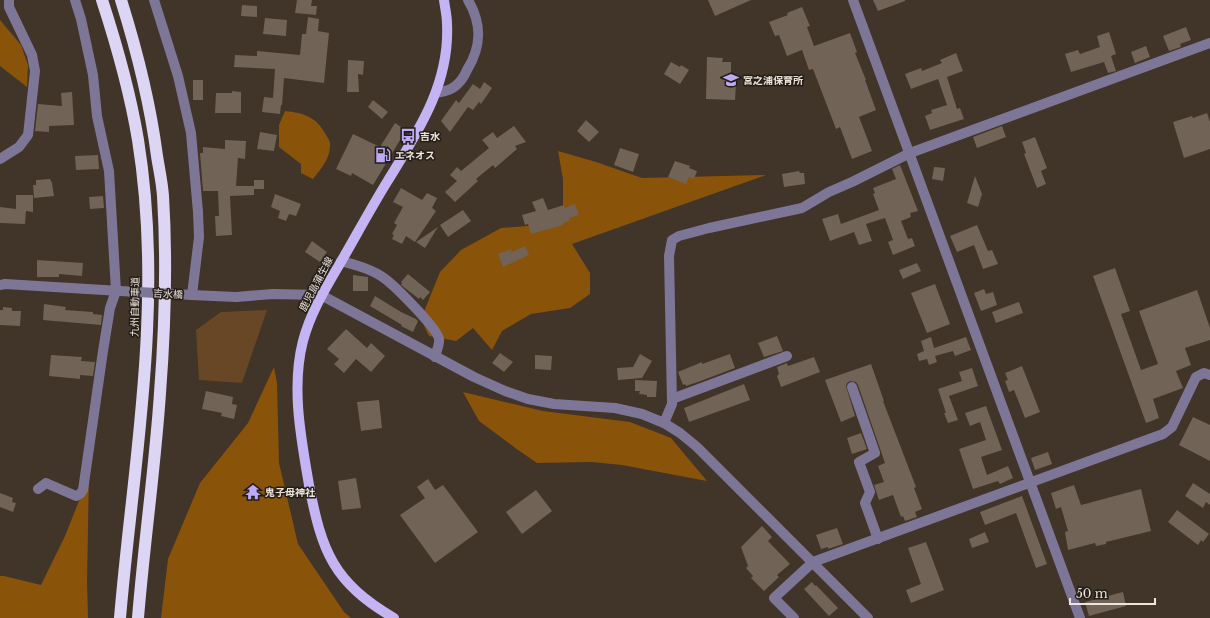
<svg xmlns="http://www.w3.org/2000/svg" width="1210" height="618" font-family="'Libre Baskerville','Noto Sans JP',serif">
  <rect width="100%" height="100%" fill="#413428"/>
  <polygon fill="#674725" points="267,310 242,383 199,380 196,330 221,312"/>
  <g fill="#8a530a">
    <polygon points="0,20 21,45 28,65 27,87 0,66"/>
    <path d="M285 111C304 113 317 117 326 135 328 138 331 142 330 146 330 159 320 170 313 179L301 173V164L279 147V125Z"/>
    <polygon points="558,151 596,162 642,178 766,175 572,244 590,273 590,294 570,308 531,314 502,331 492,350 473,328 456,341 429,336 421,319 440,272 461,250 501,228 540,225 563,216 563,179"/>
    <polygon points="274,367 277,383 279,463 298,544 344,612 351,618 161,618 168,559 200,483 248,423"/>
    <polygon points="463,392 543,411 630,422 671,438 707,481 622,465 592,462 537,463 518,450 479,421"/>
    <polygon points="89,476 87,581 88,618 0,618 0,576 4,576 41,585 65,536"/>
  </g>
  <g fill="#716355">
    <polygon points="297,0 312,0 311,6 317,6 316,15 295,13"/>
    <polygon points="708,0 751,0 715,16"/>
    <polygon points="873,0 905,0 905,1 878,11"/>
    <polygon points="242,5 257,6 257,17 241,16"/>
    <polygon points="802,7 810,26 807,27 814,46 850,33 857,52 855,53 866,80 865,80 876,110 859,117 872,151 852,159 840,127 836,129 813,69 809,70 802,50 787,56 779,35 775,36 769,22 788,15 787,13"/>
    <polygon points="308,17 319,19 318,31 329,33 324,83 284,78 282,105 281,105 280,114 262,112 264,97 273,98 275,69 234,67 235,55 257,56 257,51 300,55 302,34 306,34"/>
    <polygon points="265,18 287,20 286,36 263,34"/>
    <polygon points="1186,27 1191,40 1180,44 1181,47 1169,51 1163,36"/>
    <polygon points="1109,32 1116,54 1111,56 1116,71 1108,73 1104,62 1071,72 1065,54 1078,50 1080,54 1100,47 1097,36"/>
    <polygon points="1146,46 1150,57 1135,63 1131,52"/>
    <polygon points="956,53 963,71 947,77 957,109 960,108 964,119 930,130 925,116 932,113 931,110 947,105 938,79 911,89 905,74 921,68 922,71 942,63 940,60"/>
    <polygon points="707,57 723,58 722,62 731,62 731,85 736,85 735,100 706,99"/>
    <polygon points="348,60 364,61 363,75 358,74 359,92 347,92"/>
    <polygon points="671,62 680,67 681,65 689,70 680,84 664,74"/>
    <rect x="193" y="80" width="10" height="20"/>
    <polygon points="484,82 492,88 481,104 479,102 473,110 468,107 450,132 441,121 456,100 459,103 473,84 480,89"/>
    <polygon points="232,91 241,92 241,113 215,113 216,93 232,93"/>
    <polygon points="72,92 74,125 49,126 49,132 35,131 38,104 62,106 61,93"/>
    <polygon points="373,100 388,112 382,119 368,107"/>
    <polygon points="1207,113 1210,122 1210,149 1184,158 1173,122 1192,116 1193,118"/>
    <polygon points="586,120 599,132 589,142 577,131"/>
    <polygon points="395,123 406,130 373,185 352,173 351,176 336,169 353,134 380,147"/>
    <polygon points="514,126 526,142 515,146 517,149 495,168 493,165 476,179 478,181 455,202 445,192 457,181 450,175 457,167 461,171 489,148 482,140 493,132 497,138"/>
    <polygon points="1002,126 1006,137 977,148 973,137"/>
    <polygon points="260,132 277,135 274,151 257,149"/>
    <polygon points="1035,137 1047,168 1041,171 1046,184 1037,188 1024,154 1026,153 1022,142"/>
    <polygon points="225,140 246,141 245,159 238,158 236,186 254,186 254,195 230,196 232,235 216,236 215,216 219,216 218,191 203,191 200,153 203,153 203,147 225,149"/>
    <polygon points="620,148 639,154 633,172 614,165"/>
    <polygon points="98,155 99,169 76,170 75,156"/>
    <polygon points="675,161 690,166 689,168 697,171 694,179 689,177 686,184 668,177"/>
    <polygon points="900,165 918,211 910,213 911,217 901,221 908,239 912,238 915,246 893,255 888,242 893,240 885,218 866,224 872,241 859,245 854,232 830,241 822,219 838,214 841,224 879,210 873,194 875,193 873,188 896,179 892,169"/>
    <polygon points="934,167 945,168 943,181 932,179"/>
    <polygon points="799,171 800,173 804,173 805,184 784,187 782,174"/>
    <polygon points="975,176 982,194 978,207 967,203"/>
    <polygon points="50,179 52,183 54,196 34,198 33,185 36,185 36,180"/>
    <rect x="254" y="180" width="10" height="9"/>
    <polygon points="401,188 422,200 427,193 437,198 432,208 436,211 415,242 406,236 402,244 392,239 394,235 392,234 397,225 394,223 403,207 393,202"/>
    <polygon points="275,194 301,204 296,216 289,214 286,221 278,218 280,211 271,207"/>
    <polygon points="16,195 33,195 33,212 26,211 25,224 0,223 0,207 16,209"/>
    <polygon points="103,196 104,208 90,209 89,197"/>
    <polygon points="543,198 548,210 564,205 565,208 575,204 579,215 569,218 569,221 563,223 563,225 531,234 528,224 525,225 522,215 536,211 532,202"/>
    <polygon points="463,210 471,221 448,237 440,225"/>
    <polygon points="977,225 988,251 992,250 998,264 983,269 974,245 957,252 950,236"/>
    <polygon points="438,227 425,248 416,242"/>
    <polygon points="312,241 327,252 320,262 305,252"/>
    <polygon points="525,246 529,255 503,267 498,254 511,249 512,252"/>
    <polygon points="37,260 83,263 82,276 59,274 59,277 37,277"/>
    <polygon points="917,263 921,271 903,279 899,270"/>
    <polygon points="1115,268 1130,311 1121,314 1141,370 1158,364 1139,311 1197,290 1210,328 1210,340 1185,348 1191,365 1176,371 1183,388 1153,399 1159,418 1146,423 1093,276"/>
    <polygon points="408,274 430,292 423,300 420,297 419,299 401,285 402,283 401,282"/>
    <polygon points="353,275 368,277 368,291 353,291"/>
    <polygon points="935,284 950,324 927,333 911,293"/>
    <polygon points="984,289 986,294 993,292 997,305 981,311 974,293"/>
    <polygon points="375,296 401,312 416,319 418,321 413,332 401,326 402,325 370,306"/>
    <polygon points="1019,302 1023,313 996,323 992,312"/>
    <polygon points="44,304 66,307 65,310 93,312 93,314 102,315 101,325 43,320"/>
    <polygon points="3,307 12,308 12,311 21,311 20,326 0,325 0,310 3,310"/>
    <polygon points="346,329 367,348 371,343 385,356 371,372 356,359 344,373 334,364 339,359 327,349"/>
    <polygon points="777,336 783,351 764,357 758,343"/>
    <polygon points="931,337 934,348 966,337 971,350 955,356 953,351 935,356 937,362 929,365 927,359 919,361 917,354 924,351 921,341"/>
    <polygon points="500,353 513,362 504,372 492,363"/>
    <polygon points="640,354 652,361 642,378 618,380 617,368 633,367"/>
    <polygon points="730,354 735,368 698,382 686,386 685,384 683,385 678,372 702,362 702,364"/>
    <polygon points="51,355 82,357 81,361 95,362 93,376 80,375 80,379 49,376"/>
    <polygon points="535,355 552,356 551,370 535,369"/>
    <polygon points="814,357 820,372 781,387 777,376 779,374 777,367 787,363 788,366"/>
    <polygon points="871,364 884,401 883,401 916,487 914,488 922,509 915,512 917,517 905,521 903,516 901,517 893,495 879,500 874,485 884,482 878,466 885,463 858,385 856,382 850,381 847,383 846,386 855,416 841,422 825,380"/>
    <polygon points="1022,366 1040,412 1025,418 1014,390 1009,392 1005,381 1008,380 1005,373"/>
    <polygon points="972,368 978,386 949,396 958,420 948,423 944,413 946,413 938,389 962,381 959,372"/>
    <polygon points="635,380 657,381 656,397 647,397 647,395 639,394 640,391 635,391"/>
    <polygon points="744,384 750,400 689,422 684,408"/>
    <polygon points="206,391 233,397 232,404 237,405 234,419 221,416 222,413 202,409"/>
    <polygon points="379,400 382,428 361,431 357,402"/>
    <polygon points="986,406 1002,450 981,457 987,475 1008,466 1013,478 1000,484 998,481 973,489 959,449 986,440 980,422 970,426 965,413"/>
    <polygon points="1193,417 1210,425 1210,461 1179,445"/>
    <polygon points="861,433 867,449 852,454 847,438"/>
    <polygon points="1048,452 1052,464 1035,470 1031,458"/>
    <polygon points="356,478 361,508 342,510 338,481"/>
    <polygon points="428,479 435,490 443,485 478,532 435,563 400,515 425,498 417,487"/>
    <polygon points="1193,483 1210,494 1210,505 1206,502 1203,508 1185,496"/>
    <polygon points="1074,485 1081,505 1141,489 1151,531 1106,542 1106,544 1096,546 1095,543 1068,550 1065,532 1068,531 1061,507 1056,509 1051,493"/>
    <polygon points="536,490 552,511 522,534 506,512"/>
    <polygon points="0,493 13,498 12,502 16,503 13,512 0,507"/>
    <polygon points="1022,496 1047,564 1036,568 1016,513 985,525 980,512"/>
    <polygon points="1177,510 1209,534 1203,542 1201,540 1198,545 1168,522"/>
    <polygon points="762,526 772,537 768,541 790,564 777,575 779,577 764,591 751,578 753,576 746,568 748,566 741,547"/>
    <polygon points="837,528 843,544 828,549 828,547 821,549 816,535"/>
    <polygon points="985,532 989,542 972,548 969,539"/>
    <polygon points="926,542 944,590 911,603 906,590 921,584 908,548"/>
    <polygon points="812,582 815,586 816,585 838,608 829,616 804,589"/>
    <polygon points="1123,592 1126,606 1089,616 1085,602"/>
  </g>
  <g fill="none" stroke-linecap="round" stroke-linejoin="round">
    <g stroke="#7e7696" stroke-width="10">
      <polyline points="154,0 178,76 191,133 198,212 199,237 192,295 236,297 273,294 321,295 474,377 505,391 528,399 554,404 615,408 642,414 664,423 680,433 697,447 868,618"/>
      <path d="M853 0C930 206 1003 412 1080 618"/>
      <path d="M436 93C442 92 449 91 454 87 460 83 464 77 467 70 482 46 482 24 468 0"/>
      <polyline points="0,159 19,147 28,135 35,71 32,55 9,7 9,0"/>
      <path d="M341 261C355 265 372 269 384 278 395 286 437 328 439 339 440 344 436 352 435 357"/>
      <polyline points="0,285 5,284 120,291"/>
      <polyline points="852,387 875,453 859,462 870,492 865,503 878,539"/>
      <polyline points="672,399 787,356"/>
      <polyline points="664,423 672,404 669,256 672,240 679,236 709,228 802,208 829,192 852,182 910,153 1210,43"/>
      <polyline points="38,489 46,483 76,496 80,494 83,490 103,351 110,308 116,291 109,171 97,116 93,75 81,19 75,0"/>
      <polyline points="794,618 774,598 813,562 1163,434 1172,427 1196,377 1204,373 1210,375"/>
    </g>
    <path stroke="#c5b4f4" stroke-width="10" d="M394 618C333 582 322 552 309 485 301 438 291 387 303 341 311 311 327 286 342 260 357 234 371 208 387 182 417 133 450 85 447 24 447 16 445 8 444 0"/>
    <g stroke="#ddd5f4" stroke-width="12">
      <path d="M102 0C117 46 130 92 138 140 148 202 150 267 147 331 143 427 128 522 120 618"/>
      <path d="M121 0C137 51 150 102 157 156 159 169 162 182 163 196 167 261 165 328 160 393 155 468 144 543 138 618"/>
    </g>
    <polyline stroke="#7e7696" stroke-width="10" points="120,291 192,295"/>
  </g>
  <defs>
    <symbol id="school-bare" viewBox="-9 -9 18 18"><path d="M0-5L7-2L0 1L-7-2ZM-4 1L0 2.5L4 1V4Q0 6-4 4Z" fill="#bda9f5" stroke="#231d17" stroke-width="2.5" paint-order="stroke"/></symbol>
    <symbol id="bus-bare" viewBox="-9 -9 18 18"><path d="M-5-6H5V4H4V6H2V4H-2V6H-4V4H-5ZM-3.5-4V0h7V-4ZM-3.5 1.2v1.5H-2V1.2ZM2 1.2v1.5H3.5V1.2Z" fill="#bda9f5" stroke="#231d17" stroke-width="2.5" paint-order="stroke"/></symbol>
    <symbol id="fuel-bare" viewBox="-9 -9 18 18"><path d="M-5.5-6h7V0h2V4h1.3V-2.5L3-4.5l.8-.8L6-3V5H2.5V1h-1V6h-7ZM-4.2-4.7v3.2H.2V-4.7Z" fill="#bda9f5" stroke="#231d17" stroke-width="2.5" paint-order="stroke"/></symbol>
    <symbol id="temple-bare" viewBox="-9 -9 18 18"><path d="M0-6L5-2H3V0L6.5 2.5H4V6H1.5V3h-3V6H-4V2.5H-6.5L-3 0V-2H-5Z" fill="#bda9f5" stroke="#231d17" stroke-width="2.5" paint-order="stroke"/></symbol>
  </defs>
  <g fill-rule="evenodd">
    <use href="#school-bare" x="720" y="69" width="22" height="22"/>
    <use href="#bus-bare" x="397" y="125" width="22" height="22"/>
    <use href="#fuel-bare" x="372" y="144" width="22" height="22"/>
    <use href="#temple-bare" x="242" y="481" width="22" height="22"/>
  </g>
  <g text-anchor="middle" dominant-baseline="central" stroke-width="3" stroke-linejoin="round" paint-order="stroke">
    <g font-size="10" font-weight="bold" fill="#eee5dd" stroke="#231d17" text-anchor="start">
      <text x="743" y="80">宮之浦保育所</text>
      <text x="420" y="136">吉水</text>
      <text x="395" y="155">エネオス</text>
      <text x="265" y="492">鬼子母神社</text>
    </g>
    <g font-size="10" fill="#eee5dd" stroke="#231d17">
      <text transform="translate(316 284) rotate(-62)">鹿児島蒲生線</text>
      <text transform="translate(168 294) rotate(4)">吉水橋</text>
      <text transform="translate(135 307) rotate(-89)">九州自動車道</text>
    </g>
  </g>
  <path d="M1070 598v6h85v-6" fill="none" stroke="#eee5dd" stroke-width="2"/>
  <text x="1076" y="598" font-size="12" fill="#eee5dd" stroke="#231d17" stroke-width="3" paint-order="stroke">50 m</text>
</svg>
